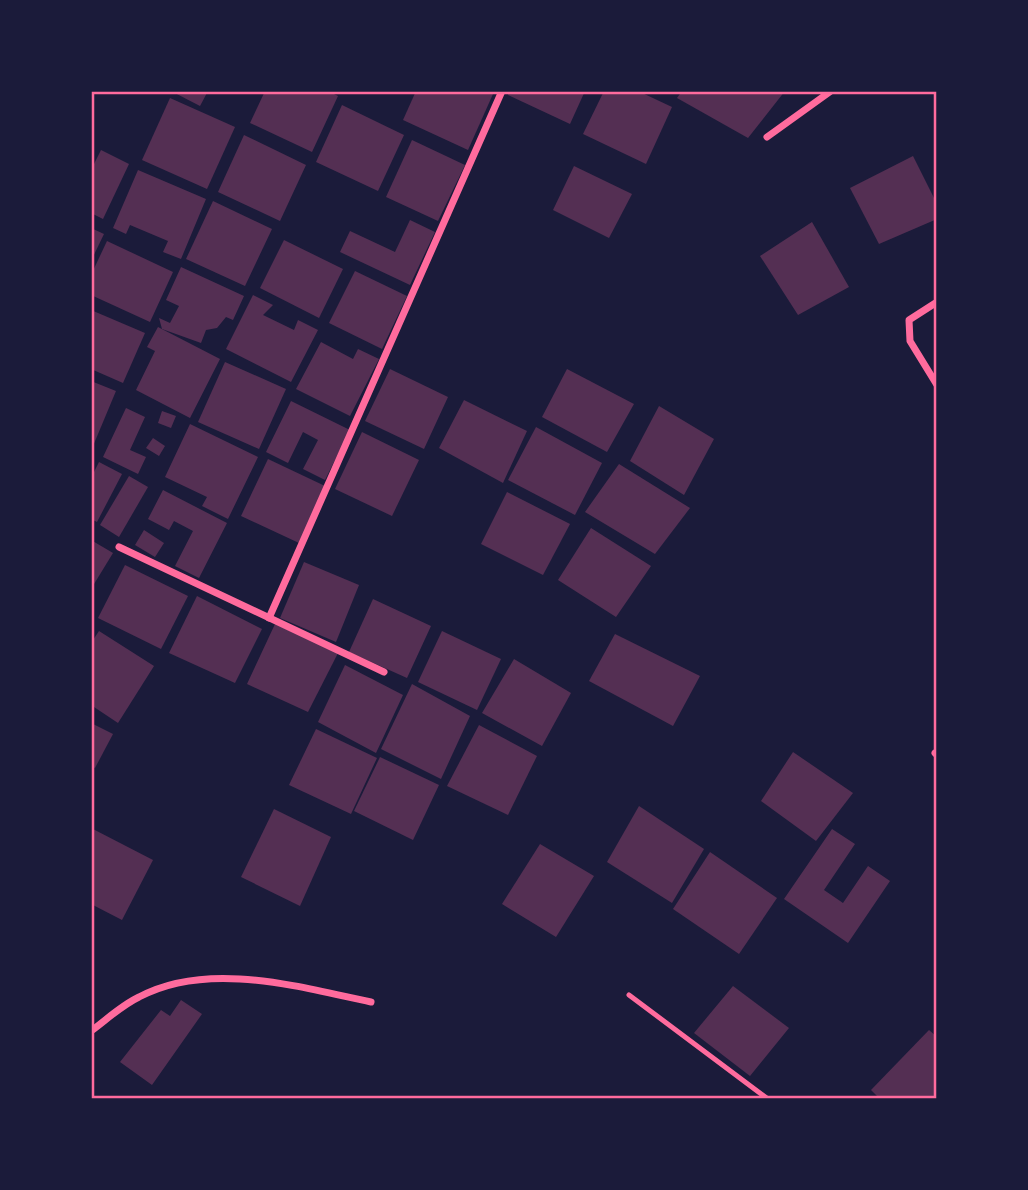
<svg xmlns="http://www.w3.org/2000/svg" width="1028" height="1190" font-family="'Exo 2',sans-serif">
  <rect width="100%" height="100%" fill="#1b1b3a"/>
  <g fill="#542f53">
    <polygon points="171,91 208,91 200,106"/>
    <polygon points="265,91 328,91 338,96 312,152 250,123"/>
    <polygon points="416,91 486,91 493,94 468,150 403,120"/>
    <polygon points="509,91 585,91 570,124 508,95"/>
    <polygon points="604,91 638,91 672,107 646,164 583,134"/>
    <polygon points="682,91 785,91 748,138 677,98"/>
    <polygon points="170,98 235,127 207,189 142,160"/>
    <polygon points="342,105 404,135 378,191 316,162"/>
    <polygon points="244,135 306,165 280,221 218,192"/>
    <polygon points="412,140 465,165 438,221 386,197"/>
    <polygon points="101,150 129,164 103,219 91,213 91,170"/>
    <polygon points="913,156 937,204 937,219 879,244 850,188"/>
    <polygon points="574,166 632,194 609,238 553,210"/>
    <polygon points="138,170 206,199 181,259 163,252 168,241 130,225 126,234 113,228"/>
    <polygon points="213,201 272,229 245,286 186,259"/>
    <polygon points="410,220 435,232 410,285 340,252 350,231 395,252"/>
    <polygon points="812,222 849,287 798,315 760,256"/>
    <polygon points="91,228 104,234 91,261"/>
    <polygon points="284,240 343,269 319,318 260,288"/>
    <polygon points="107,241 173,272 150,322 91,295 91,275"/>
    <polygon points="181,267 244,296 233,320 226,317 217,328 206,330 201,343 162,329 159,318 170,323 179,306 166,300"/>
    <polygon points="355,271 407,296 382,349 329,323"/>
    <polygon points="253,295 273,305 263,315 294,330 298,320 318,330 291,382 226,349"/>
    <polygon points="91,310 145,333 123,383 91,369"/>
    <polygon points="158,327 220,359 190,418 136,390 155,351 147,347"/>
    <polygon points="321,342 353,359 358,349 379,359 350,416 296,389"/>
    <polygon points="225,362 286,389 259,449 198,422"/>
    <polygon points="390,369 448,397 424,449 365,421"/>
    <polygon points="567,369 634,404 607,452 542,417"/>
    <polygon points="91,381 116,391 93,446 91,445"/>
    <polygon points="464,400 527,431 503,483 439,448"/>
    <polygon points="291,401 350,430 325,480 303,469 318,440 303,432 288,463 266,452"/>
    <polygon points="659,406 714,439 684,495 630,461"/>
    <polygon points="126,408 145,417 130,450 146,457 138,474 103,457"/>
    <polygon points="162,411 176,416 171,428 158,423"/>
    <polygon points="190,424 258,457 228,519 202,506 207,497 165,477"/>
    <polygon points="536,427 602,463 575,515 508,480"/>
    <polygon points="362,432 419,460 392,516 335,489"/>
    <polygon points="153,438 165,446 159,456 146,448"/>
    <polygon points="268,459 325,486 299,543 241,516"/>
    <polygon points="99,462 122,474 97,522 91,519 91,478"/>
    <polygon points="619,464 690,508 655,554 585,512"/>
    <polygon points="129,476 148,487 119,537 100,525"/>
    <polygon points="163,490 227,523 199,578 175,566 193,531 174,521 169,530 148,519"/>
    <polygon points="507,492 570,524 543,575 481,544"/>
    <polygon points="591,528 651,566 616,617 558,580"/>
    <polygon points="144,530 164,543 155,557 135,545"/>
    <polygon points="91,540 113,553 91,589"/>
    <polygon points="304,562 359,585 336,642 280,618"/>
    <polygon points="125,565 188,596 161,649 98,618"/>
    <polygon points="197,596 262,629 235,683 169,653"/>
    <polygon points="373,599 431,626 407,678 349,652"/>
    <polygon points="275,624 338,653 308,712 247,684"/>
    <polygon points="99,631 154,666 118,723 91,705 91,643"/>
    <polygon points="442,631 501,659 477,710 418,682"/>
    <polygon points="615,634 700,676 673,726 589,681"/>
    <polygon points="514,659 571,693 542,746 482,713"/>
    <polygon points="345,665 403,695 376,753 318,722"/>
    <polygon points="412,684 470,716 441,779 381,749"/>
    <polygon points="91,723 113,734 95,768 91,766"/>
    <polygon points="479,725 537,756 508,815 447,786"/>
    <polygon points="316,729 377,758 351,814 289,785"/>
    <polygon points="793,752 853,793 816,841 761,801"/>
    <polygon points="380,757 439,785 413,840 354,811"/>
    <polygon points="639,806 704,849 672,903 607,862"/>
    <polygon points="274,809 331,837 300,906 241,877"/>
    <polygon points="91,828 153,860 122,920 91,904"/>
    <polygon points="832,829 855,844 824,890 843,903 868,866 890,881 848,943 784,899"/>
    <polygon points="540,844 594,876 556,937 502,904"/>
    <polygon points="710,852 777,898 739,954 673,909"/>
    <polygon points="733,986 789,1028 750,1076 694,1033"/>
    <polygon points="181,1000 202,1014 152,1085 120,1062 161,1010 170,1016"/>
    <polygon points="929,1030 937,1037 937,1099 880,1099 871,1090"/>
  </g>
  <g fill="none" stroke-linecap="round" stroke-linejoin="round">
    <polyline stroke="#ff6b9d" stroke-width="5" points="629,995 768,1099"/>
    <g stroke="#ff6b9d" stroke-width="7">
      <polyline points="767,137 831,91"/>
      <polyline points="937,302 909,320 910,341 937,385"/>
      <polyline points="119,547 384,672"/>
      <polyline points="269,618 502,91"/>
      <polyline points="935,753 937,755"/>
      <path d="M91 1031C106 1020 122 1005 139 997 208 960 299 987 371 1002"/>
    </g>
  </g>
  <rect width="1028" height="1190" fill="none" stroke="#1b1b3a" stroke-width="186"/>
  <rect x="93" y="93" width="842" height="1004" fill="none" stroke="#ff6b9d" stroke-width="2.5"/>
</svg>
